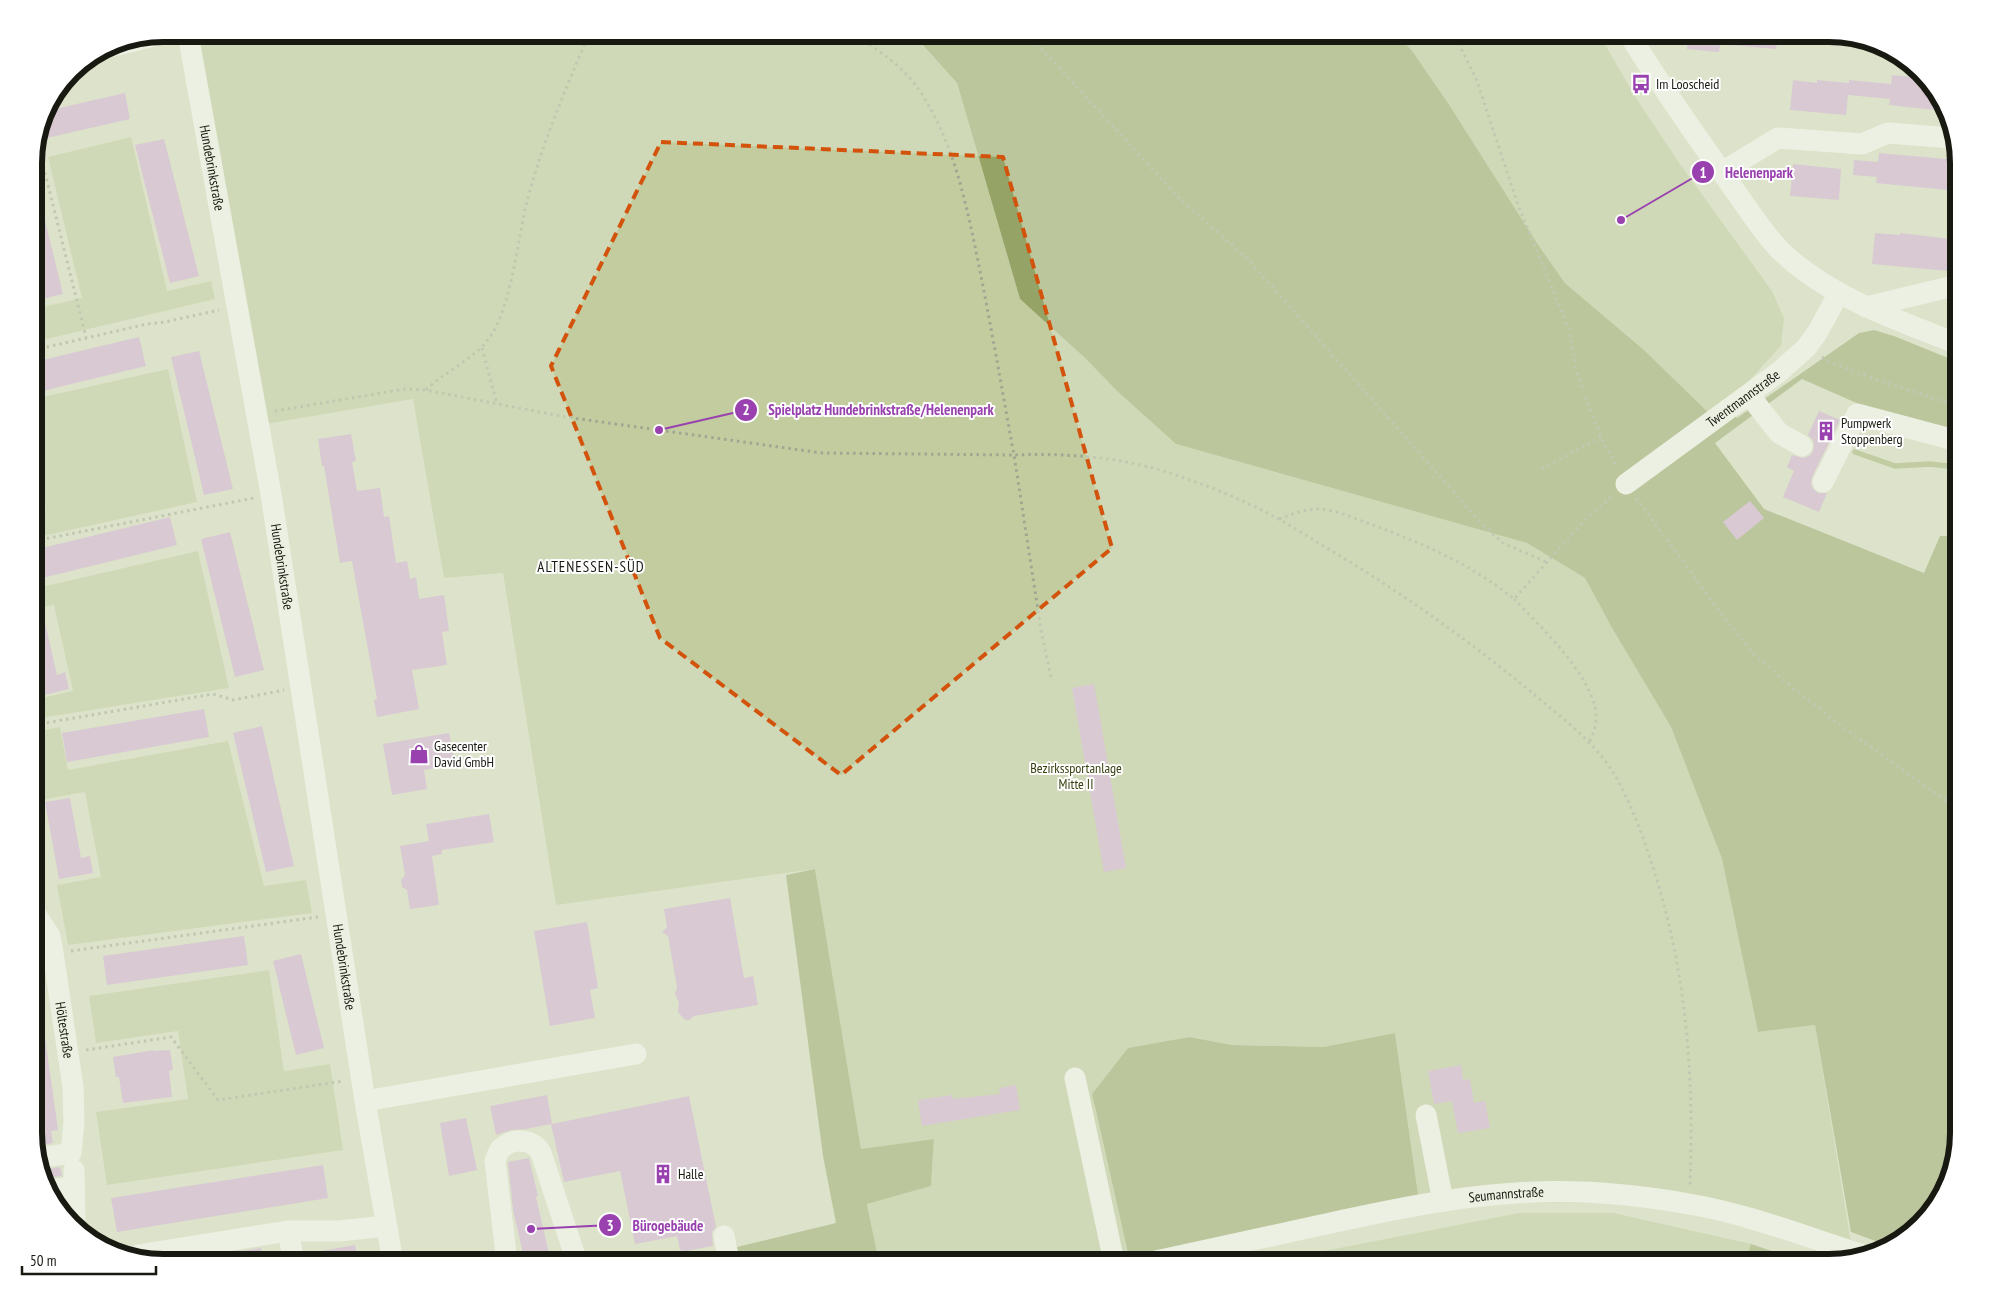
<svg xmlns="http://www.w3.org/2000/svg" width="1992" height="1296" font-family="'PT Sans Narrow',sans-serif">
  <rect width="100%" height="100%" fill="#dce3ca"/>
  <g fill="#c2cc9f">
    <polygon points="194,34 913,34 957,83 1020,299 1085,358 1117,391 1176,444 1527,543 1585,578 1612,628 1671,727 1722,859 1758,1032 1815,1025 1852,1249 1711,1204 1419,1201 1395,1033 1323,1047 1232,1045 1190,1037 1094,1105 1130,1262 879,1262 867,1203 931,1186 934,1139 861,1150 815,869 556,905 503,573 444,578 413,399 266,424"/>
    <polygon points="1388,34 1599,34 1636,98 1680,164 1772,291 1784,318 1781,346 1726,406 1711,415 1644,350 1565,283 1537,243 1448,103 1413,52 1405,43"/>
    <polygon points="131,137 167,291 211,281 215,299 34,342 34,309 82,298 48,157"/>
    <polygon points="168,369 197,502 34,538 34,512 46,509 34,457 34,399"/>
    <polygon points="198,551 229,688 41,718 37,699 73,691 54,605 34,609 34,575 37,588"/>
    <polygon points="60,727 68,770 228,741 264,886 306,880 312,913 68,945 57,885 101,877 85,792 34,801 34,732"/>
    <polygon points="269,970 284,1071 330,1064 343,1150 107,1185 96,1112 188,1099 178,1031 96,1043 89,996"/>
    <polygon points="1519,1213 1614,1213 1751,1244 1745,1262 1268,1262"/>
  </g>
  <g fill="#96a366">
    <polygon points="913,34 1388,34 1405,43 1413,52 1448,103 1537,243 1565,283 1644,350 1711,415 1726,406 1737,418 1859,333 1874,330 1894,336 1958,362 1958,433 1870,409 1802,379 1715,443 1764,509 1924,573 1940,536 1958,536 1958,627 1952,664 1958,669 1958,1133 1937,1204 1893,1245 1889,1246 1851,1232 1815,1025 1758,1032 1722,859 1671,727 1612,628 1585,578 1527,543 1176,444 1117,391 1085,358 1020,299 957,83"/>
    <polygon points="815,869 861,1149 934,1139 931,1186 867,1204 879,1262 740,1262 737,1247 836,1223 823,1156 786,875"/>
    <polygon points="1395,1033 1419,1201 1212,1243 1130,1262 1092,1094 1128,1048 1190,1037 1232,1045 1323,1047"/>
    <polygon points="1751,1244 1804,1262 1745,1262"/>
  </g>
  <polygon fill="#a3b073" points="1958,627 1958,669 1952,664"/>
  <g fill="none" stroke-linecap="round" stroke-linejoin="round">
    <polyline stroke="#a3b073" stroke-width="5.5" points="1855,452 1895,466 1930,464 1948,466"/>
  </g>
  <g fill="#d2a9de">
    <polygon points="1688,34 1778,34 1776,49 1720,44 1719,52 1687,49"/>
    <polygon points="1892,75 1922,78 1941,99 1944,111 1889,105 1890,99 1848,95 1846,115 1790,110 1793,80 1817,83 1817,80 1849,83 1849,80 1891,84"/>
    <polygon points="125,93 130,119 38,140 46,111"/>
    <polygon points="164,139 199,276 170,283 135,145"/>
    <polygon points="1879,153 1957,160 1958,191 1876,183 1877,177 1853,175 1854,160 1878,162"/>
    <polygon points="1793,164 1841,169 1839,200 1790,196"/>
    <polygon points="39,196 63,294 34,301 34,197"/>
    <polygon points="1875,233 1900,235 1900,233 1918,235 1958,240 1958,269 1948,269 1948,271 1872,264"/>
    <polygon points="139,337 146,366 34,393 34,362"/>
    <polygon points="199,351 233,489 204,495 171,357"/>
    <polygon points="1819,411 1840,420 1812,477 1811,483 1813,489 1818,493 1827,493 1819,512 1783,497 1794,471 1787,467 1792,455 1803,458 1809,456 1813,452 1814,446 1813,440 1808,435"/>
    <polygon points="351,434 356,461 352,462 357,491 380,488 384,517 389,516 396,563 407,561 410,579 416,577 419,599 444,595 449,631 442,632 447,665 412,670 419,709 377,717 374,700 377,699 352,561 340,563 324,466 322,466 318,439"/>
    <polygon points="1750,501 1764,518 1737,540 1723,522"/>
    <polygon points="170,517 177,545 38,579 34,563 34,550"/>
    <polygon points="230,532 264,670 235,677 201,539"/>
    <polygon points="40,601 57,675 65,672 69,689 36,697 34,689 34,602"/>
    <polygon points="1094,684 1126,868 1104,872 1072,688"/>
    <polygon points="204,709 209,737 67,762 62,733"/>
    <polygon points="262,726 294,866 266,872 233,733"/>
    <polygon points="449,733 455,765 424,770 427,789 392,795 383,744"/>
    <polygon points="70,798 81,858 90,856 93,873 59,879 45,802"/>
    <polygon points="489,814 494,842 442,850 442,854 432,856 439,905 410,909 407,890 402,887 401,880 405,875 400,846 429,841 426,824"/>
    <polygon points="730,898 744,978 753,976 758,1005 694,1016 689,1020 685,1020 678,1012 679,1002 675,994 677,987 668,936 662,932 667,927 664,909"/>
    <polygon points="587,922 598,988 590,990 595,1018 550,1026 534,931"/>
    <polygon points="244,936 248,965 107,985 103,956"/>
    <polygon points="301,954 324,1048 296,1055 273,961"/>
    <polygon points="43,1023 58,1130 51,1131 53,1143 36,1146 34,1141 34,1024"/>
    <polygon points="154,1050 154,1051 170,1050 173,1070 169,1071 172,1097 123,1103 119,1077 116,1077 113,1057"/>
    <polygon points="1461,1065 1463,1080 1470,1079 1474,1103 1485,1101 1490,1128 1458,1133 1452,1101 1434,1104 1428,1071"/>
    <polygon points="1016,1085 1020,1110 922,1126 918,1100 952,1095 953,1099 1000,1094 999,1088"/>
    <polygon points="547,1095 552,1124 689,1096 716,1227 712,1232 713,1246 686,1251 680,1250 677,1236 635,1244 620,1171 564,1182 551,1124 526,1129 511,1130 496,1135 490,1106"/>
    <polygon points="466,1118 477,1170 449,1176 440,1123"/>
    <polygon points="529,1158 538,1196 536,1197 551,1262 525,1262 513,1210 508,1162"/>
    <polygon points="323,1165 328,1198 117,1232 111,1198"/>
    <polygon points="60,1167 62,1176 45,1178 43,1170"/>
    <polygon points="355,1245 358,1262 306,1262 305,1254"/>
    <polygon points="261,1248 264,1262 218,1262 217,1255"/>
  </g>
  <g fill="none" stroke-linecap="round" stroke-linejoin="round">
    <g stroke="#a0a692" stroke-width="3" stroke-dasharray="2.5 4" stroke-linecap="butt">
      <path d="M853 34C878 50 905 67 921 93 954 143 966 203 978 261 991 325 1002 390 1014 455 1066 453 1120 457 1170 473 1197 482 1224 492 1249 504 1280 518 1308 537 1337 554 1405 595 1469 641 1530 691 1558 715 1590 738 1611 769 1630 799 1642 834 1653 867 1687 975 1694 1073 1690 1185"/>
      <polyline points="1028,34 1180,199 1245,256 1482,524 1503,543 1546,562"/>
      <polyline points="1450,34 1456,38 1477,81 1518,205 1569,329 1576,370 1588,404 1604,444 1617,467"/>
      <polyline points="1456,38 1471,34"/>
      <polyline points="37,141 86,337"/>
      <polyline points="482,348 497,404"/>
      <polyline points="34,350 147,324 165,322 219,310"/>
      <polyline points="1822,357 1834,364 1864,375 1958,406"/>
      <path d="M426 390C446 370 473 361 490 337 513 303 517 238 528 198 543 141 566 88 589 34"/>
      <polyline points="275,411 405,389 425,390 566,417 822,453 1014,455 1042,636 1051,677"/>
      <polyline points="1542,469 1601,437"/>
      <polyline points="1636,498 1727,621 1754,654 1781,678 1836,722 1958,809"/>
      <path d="M1279 519C1292 514 1305 509 1319 509 1336 510 1354 518 1370 524 1422 543 1471 564 1514 599L1582 523 1612 496"/>
      <polyline points="34,541 254,498"/>
      <path d="M1514 599C1541 627 1591 674 1596 713 1597 723 1594 733 1589 742"/>
      <polyline points="34,725 213,694 233,700 284,690"/>
      <polyline points="71,951 318,917"/>
      <polyline points="86,1050 171,1037 218,1100 344,1081"/>
    </g>
    <g stroke="#fff" stroke-width="21">
      <path id="s1" d="M188 34 271 494 365 1101 393 1262"/>
      <path d="M1629 34C1661 87 1697 137 1733 188 1747 207 1767 239 1784 254 1833 299 1898 320 1958 344"/>
      <polyline points="109,47 158,35"/>
      <polyline points="1722,172 1778,138 1862,144 1888,133 1952,138"/>
      <polyline points="1866,307 1958,285"/>
      <polyline points="1749,395 1779,433 1802,446"/>
      <polyline points="1823,482 1857,414 1958,441"/>
      <path id="s2" d="M1626 484 1779 372 1806 348 1817 333 1839 293"/>
      <path id="s3" d="M34 912 50 936 53 953 73 1087 74 1122 71 1153 39 1158"/>
      <polyline points="1075,1078 1114,1262"/>
      <polyline points="365,1101 636,1054"/>
      <polyline points="1426,1115 1443,1201"/>
      <polyline points="74,1170 75,1223"/>
      <polyline points="49,1190 74,1187"/>
      <polyline points="724,1236 729,1262"/>
      <polyline points="138,1255 288,1231"/>
      <polyline points="294,1262 288,1231 339,1231 386,1226"/>
      <path d="M507 1262 495 1161C497 1156 498 1150 503 1147 515 1137 534 1140 541 1153L577 1262"/>
      <polyline points="679,1262 680,1262"/>
      <path id="s4" d="M1151 1262C1208 1250 1265 1237 1321 1225 1386 1211 1450 1197 1516 1193 1573 1189 1633 1194 1689 1204 1748 1214 1804 1236 1860 1254"/>
    </g>
  </g>
  <path d="M0 0H1992V1296H0ZM661 142 1003 157 1112 548 841 775 660 638 551 366Z" fill="#dce3ca" fill-opacity=".55" fill-rule="evenodd"/>
  <path fill="none" stroke="#d3530c" stroke-width="4" stroke-dasharray="10 6" stroke-linejoin="round" d="M661 142 1003 157 1112 548 841 775 660 638 551 366Z"/>
  <defs>
    <symbol id="bus-bare" viewBox="-9 -9 18 18"><path d="M-5-6H5V4H4V6H2V4H-2V6H-4V4H-5ZM-3.5-4V0h7V-4ZM-3.5 1.2v1.5H-2V1.2ZM2 1.2v1.5H3.5V1.2Z" fill="#9942af" stroke="#fff" stroke-width="2.5" paint-order="stroke"/></symbol>
    <symbol id="building-bare" viewBox="-9 -9 18 18"><path d="M-4-6H4V6H1V3H-1V6H-4ZM-2.5-4.3h1.7v1.8h-1.7ZM.8-4.3h1.7v1.8H.8ZM-2.5-1h1.7V.8h-1.7ZM.8-1h1.7V.8H.8Z" fill="#9942af" stroke="#fff" stroke-width="2.5" paint-order="stroke"/></symbol>
    <symbol id="shop-bare" viewBox="-9 -9 18 18"><path d="M-5-2.5h2.3a2.7 3.5 0 0 1 5.4 0H5L5.5 6h-11ZM-1.5-2.5h3a1.5 2.3 0 0 0-3 0Z" fill="#9942af" stroke="#fff" stroke-width="2.5" paint-order="stroke"/></symbol>
  </defs>
  <g fill-rule="evenodd">
    <use href="#bus-bare" x="1627" y="70" width="28" height="28"/>
    <use href="#building-bare" x="1812" y="417" width="28" height="28"/>
    <use href="#shop-bare" x="405" y="740" width="28" height="28"/>
    <use href="#building-bare" x="649" y="1160" width="28" height="28"/>
  </g>
  <g text-anchor="middle" dominant-baseline="central" stroke-width="4" stroke-linejoin="round" paint-order="stroke">
    <g font-size="14" fill="#181a11" stroke="#fff" text-anchor="start">
      <text x="1656" y="84">Im Looscheid</text>
      <text x="1841" y="423">Pumpwerk<tspan x="1841" dy="16">Stoppenberg</tspan></text>
      <text x="434" y="746">Gasecenter<tspan x="434" dy="16">David GmbH</tspan></text>
      <text x="678" y="1174">Halle</text>
    </g>
    <g font-size="14" fill="#181a11" stroke="#fff">
      <text stroke="none"><textPath href="#s1" startOffset="136">Hundebrinkstraße</textPath></text>
      <text stroke="none"><textPath href="#s2" startOffset="145">Twentmannstraße</textPath></text>
      <text stroke="none"><textPath href="#s1" startOffset="541">Hundebrinkstraße</textPath></text>
      <text stroke="none"><textPath href="#s1" startOffset="946">Hundebrinkstraße</textPath></text>
      <text stroke="none"><textPath href="#s3" startOffset="124">Höltestraße</textPath></text>
      <text stroke="none"><textPath href="#s4" startOffset="362">Seumannstraße</textPath></text>
    </g>
    <g font-size="14" fill="#384010" stroke="#fff">
      <text x="1076" y="768">Bezirkssportanlage<tspan x="1076" dy="16">Mitte II</tspan></text>
    </g>
    <g font-size="15" letter-spacing="1" fill="#181a11" stroke="#fff">
      <text x="591" y="566">ALTENESSEN-SÜD</text>
    </g>
  </g>
  <path d="M0 0H1992V1296H0ZM163 42H1829A121 121 0 0 1 1950 163V1133A121 121 0 0 1 1829 1254H163A121 121 0 0 1 42 1133V163A121 121 0 0 1 163 42Z" fill="#fff" fill-rule="evenodd"/>
  <path fill="none" stroke="#181a11" stroke-width="6" d="M163 42H1829A121 121 0 0 1 1950 163V1133A121 121 0 0 1 1829 1254H163A121 121 0 0 1 42 1133V163A121 121 0 0 1 163 42Z"/>
  <path fill="none" stroke="#9942af" stroke-width="2" d="M1621 220L1703 172M659 430L746 410M531 1229L610 1225"/>
  <g fill="#9942af" stroke="#fff" stroke-width="2">
    <circle cx="1621" cy="220" r="5"/>
    <circle cx="659" cy="430" r="5"/>
    <circle cx="531" cy="1229" r="5"/>
    <circle cx="1703" cy="172" r="12"/>
    <circle cx="746" cy="410" r="12"/>
    <circle cx="610" cy="1225" r="12"/>
  </g>
  <g font-size="15" text-anchor="middle" font-weight="bold" fill="#fff">
    <text x="1703" y="178">1</text>
    <text x="746" y="415">2</text>
    <text x="610" y="1231">3</text>
  </g>
  <g font-size="15" text-anchor="middle" font-weight="bold" fill="#9942af" stroke="#fff" stroke-width="4" stroke-linejoin="round" paint-order="stroke">
    <text x="1759" y="178">Helenenpark</text>
    <text x="881" y="415">Spielplatz Hundebrinkstraße/Helenenpark</text>
    <text x="668" y="1231">Bürogebäude</text>
  </g>
  <path d="M22 1266v8h134v-8" fill="none" stroke="#181a11" stroke-width="2.5"/>
  <text x="30" y="1266" font-size="15" fill="#181a11" stroke="#ffffff" stroke-width="4" paint-order="stroke">50 m</text>
</svg>
